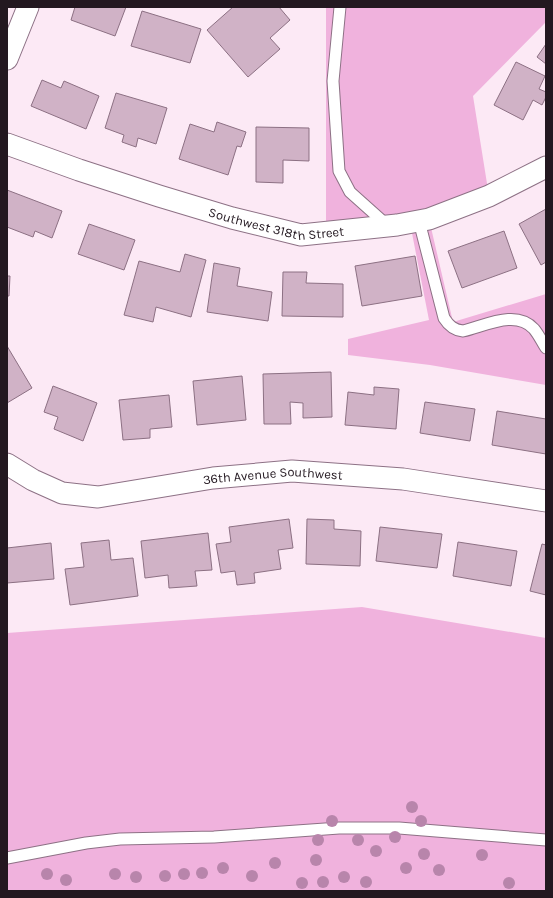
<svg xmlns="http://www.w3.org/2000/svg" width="553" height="898" font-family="Karla,sans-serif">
  <rect width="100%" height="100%" fill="#fce9f5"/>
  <g fill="#f0b2dd">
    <polygon points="326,7 546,7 545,23 473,96 489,196 429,219 453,322 546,294 546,385 430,365 348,355 348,339 429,320 410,223 326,232"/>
    <polygon points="362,607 546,638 546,891 7,891 7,633"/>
  </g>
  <g fill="#d0b2c6" stroke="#8c7083">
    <polygon points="75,7 126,7 115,36 71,20"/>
    <polygon points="233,7 279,7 290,20 270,38 280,49 248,77 207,30"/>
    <polygon points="142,11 201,29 190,63 131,46"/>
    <polygon points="546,44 546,64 537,57"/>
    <polygon points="516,62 545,76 539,89 546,92 546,97 542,105 533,100 523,120 494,105"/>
    <polygon points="42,80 61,88 64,81 99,96 86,129 31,106"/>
    <polygon points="116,93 167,108 156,144 138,138 136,147 122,142 124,135 105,128"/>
    <polygon points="217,122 246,132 241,147 237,146 228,175 179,159 190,124 214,132"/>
    <polygon points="256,127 309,128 309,161 283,160 283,183 256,182"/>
    <polygon points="7,190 62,211 52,238 35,231 33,237 7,227"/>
    <polygon points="546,209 546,262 541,265 519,224"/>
    <polygon points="89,224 135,240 124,270 78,254"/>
    <polygon points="504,231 517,268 462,288 448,251"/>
    <polygon points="185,254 206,260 191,317 156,307 153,322 124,315 139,261 180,272"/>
    <polygon points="415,256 422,296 362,306 355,266"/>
    <polygon points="214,263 240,268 237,286 272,292 268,321 207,312"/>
    <polygon points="283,272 307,272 306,283 343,284 343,317 282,316"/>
    <polygon points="7,276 10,276 9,296 7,296"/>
    <polygon points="7,346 32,388 7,403"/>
    <polygon points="331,372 332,417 303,418 303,403 290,402 291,424 264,424 263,374"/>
    <polygon points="242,376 246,420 197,425 193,381"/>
    <polygon points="53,386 97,403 83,441 54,429 58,417 44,412"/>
    <polygon points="374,387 399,389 396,429 345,425 348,392 374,395"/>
    <polygon points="169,395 172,427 150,429 150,438 123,440 119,400"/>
    <polygon points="425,402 475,409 470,441 420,433"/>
    <polygon points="497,411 546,419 546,454 492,445"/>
    <polygon points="289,519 293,548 278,550 281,569 254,573 255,583 237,585 235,571 221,573 216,544 231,542 229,527"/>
    <polygon points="307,519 334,520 334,529 361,531 360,566 306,564"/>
    <polygon points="380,527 442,534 437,568 376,561"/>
    <polygon points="208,533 212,570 195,571 197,586 169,588 168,575 145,578 141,541"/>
    <polygon points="109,540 111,560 133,558 138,596 70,605 65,569 84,567 81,543"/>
    <polygon points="458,542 517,551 511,586 453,576"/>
    <polygon points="51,543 54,579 7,583 7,548"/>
    <polygon points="542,544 546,545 546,595 530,591"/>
  </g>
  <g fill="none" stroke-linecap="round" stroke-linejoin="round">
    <defs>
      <g id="service">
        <polyline points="340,7 333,81 339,171 350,192 388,226"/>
        <path d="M419 221 444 318C449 326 454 330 463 331 485 326 516 309 534 329 539 335 542 342 546 348"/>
        <polyline points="7,858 86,843 120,839 214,837 339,828 399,828 546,840"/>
      </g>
      <g id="minor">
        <polyline points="7,59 28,7"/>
        <path id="s1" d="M7 144 79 170 159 196 232 218 301 235 397 225 429 219 489 196 546 167"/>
        <path id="s2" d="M7 464 33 480 62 493 98 497 213 478 292 471 403 479 546 501"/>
      </g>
    </defs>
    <use href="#service" stroke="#8d7185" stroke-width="13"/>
    <use href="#minor" stroke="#8d7185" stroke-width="23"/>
    <use href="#service" stroke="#fff" stroke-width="11"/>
    <use href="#minor" stroke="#fff" stroke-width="21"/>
  </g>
  <g fill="#b885ab">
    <circle cx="412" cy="807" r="6"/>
    <circle cx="332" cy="821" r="6"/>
    <circle cx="421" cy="821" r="6"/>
    <circle cx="395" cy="837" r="6"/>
    <circle cx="318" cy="840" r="6"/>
    <circle cx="358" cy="840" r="6"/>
    <circle cx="376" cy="851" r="6"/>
    <circle cx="424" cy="854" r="6"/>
    <circle cx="482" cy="855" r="6"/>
    <circle cx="316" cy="860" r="6"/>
    <circle cx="275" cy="863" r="6"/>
    <circle cx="223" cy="868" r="6"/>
    <circle cx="406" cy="868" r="6"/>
    <circle cx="439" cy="870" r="6"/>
    <circle cx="202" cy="873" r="6"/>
    <circle cx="47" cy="874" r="6"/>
    <circle cx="115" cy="874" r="6"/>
    <circle cx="184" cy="874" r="6"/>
    <circle cx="165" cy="876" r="6"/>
    <circle cx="252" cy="876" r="6"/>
    <circle cx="136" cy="877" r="6"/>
    <circle cx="344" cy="877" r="6"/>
    <circle cx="66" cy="880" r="6"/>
    <circle cx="323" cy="882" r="6"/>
    <circle cx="366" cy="882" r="6"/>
    <circle cx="302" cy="883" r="6"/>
    <circle cx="509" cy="883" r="6"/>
  </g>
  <g text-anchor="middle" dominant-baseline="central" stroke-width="3.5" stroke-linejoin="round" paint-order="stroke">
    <g font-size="13" fill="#231820" stroke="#fff">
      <text stroke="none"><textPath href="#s1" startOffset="282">Southwest 318th Street</textPath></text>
      <text stroke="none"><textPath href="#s2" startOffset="275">36th Avenue Southwest</textPath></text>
    </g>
  </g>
  <rect width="553" height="898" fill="none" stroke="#231820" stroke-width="16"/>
</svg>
